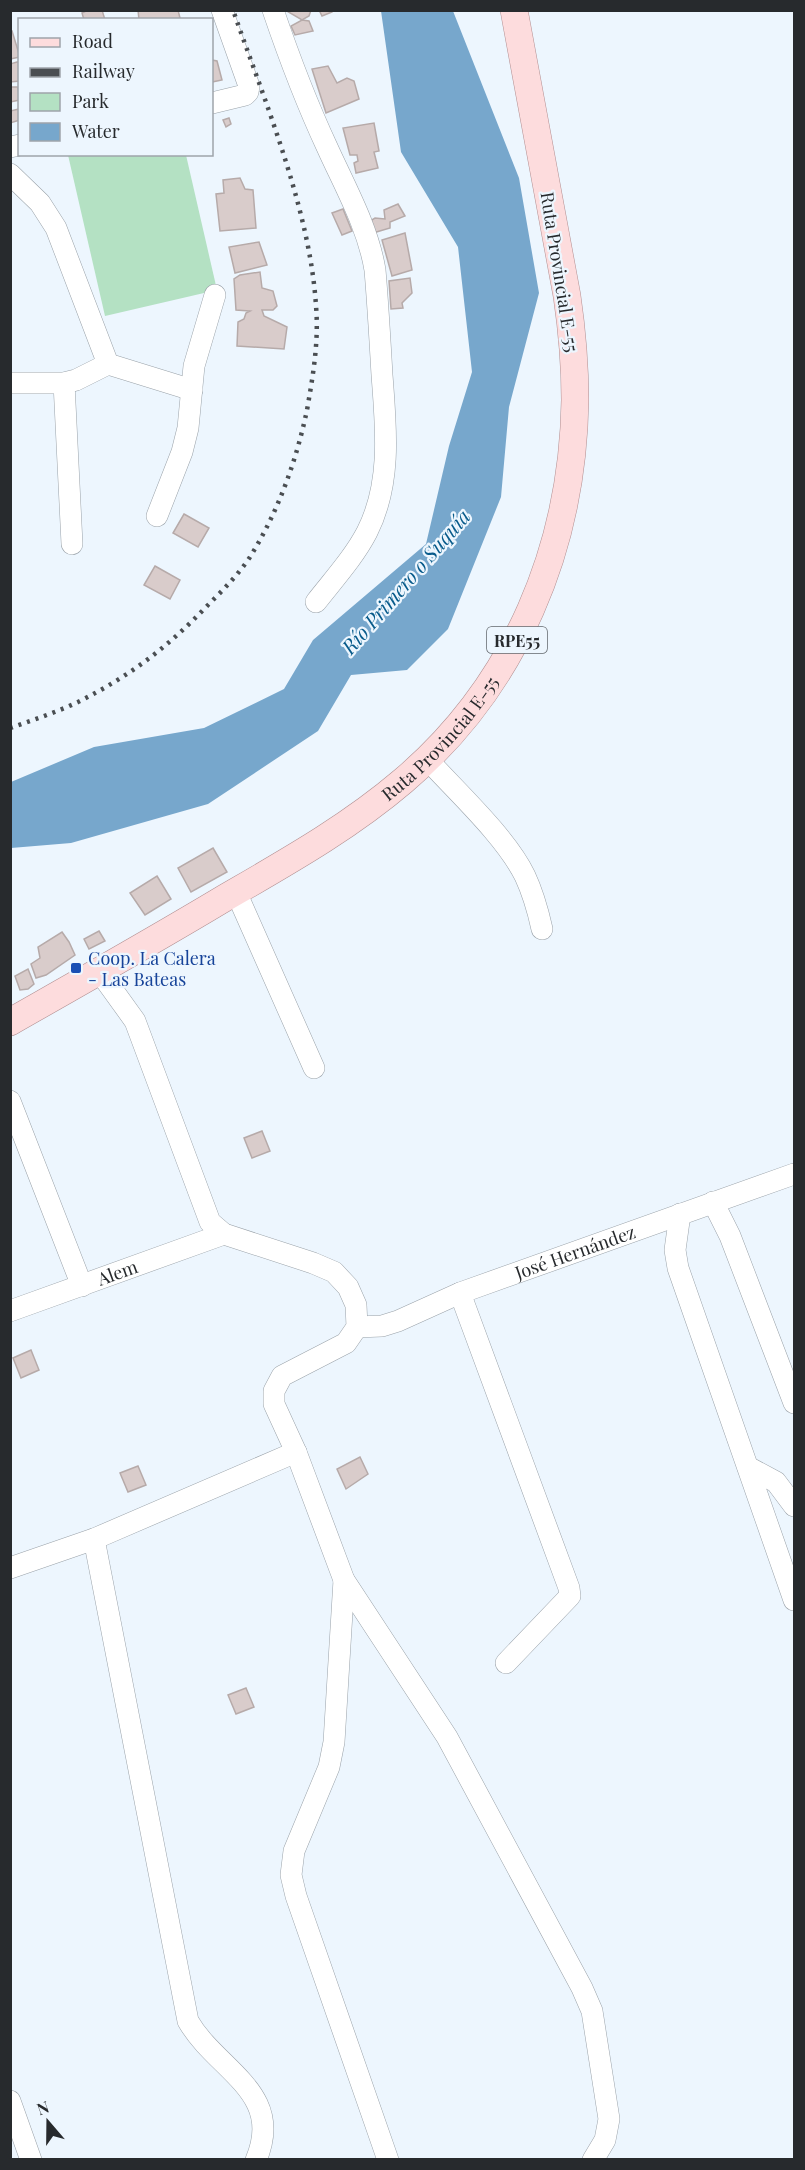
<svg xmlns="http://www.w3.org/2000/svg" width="805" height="2170" font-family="'Playfair Display',serif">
  <rect width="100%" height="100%" fill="#edf6fe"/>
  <polygon fill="#b4e1c3" points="68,155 186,155 217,290 105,316"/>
  <polygon fill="#77a7cc" points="381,11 453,11 519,178 539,293 509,407 501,497 448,629 407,670 351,675 318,731 208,804 71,843 11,848 11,782 94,747 204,728 284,689 313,640 426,544 449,446 472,372 458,247 401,152"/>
  <g fill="#d9cccb" stroke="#b6aaa9" stroke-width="1.5">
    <polygon points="88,10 102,10 105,20 84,20 82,13"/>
    <polygon points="138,10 178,10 180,18 175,20 139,20"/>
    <polygon points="285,10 311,10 309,16 302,20"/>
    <polygon points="319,10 332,10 332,12 322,16"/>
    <polygon points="302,20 309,21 313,31 295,35 291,26"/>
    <polygon points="12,31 20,57 10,59 10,32"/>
    <polygon points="212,60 217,61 222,80 212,82"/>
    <polygon points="17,62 20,62 20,81 10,82 10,64"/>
    <polygon points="328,66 337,83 347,78 354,81 359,99 326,113 312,69"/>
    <polygon points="10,87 18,87 20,100 10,102"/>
    <polygon points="19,109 20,120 10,123 10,111"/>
    <polygon points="229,118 231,124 226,127 223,120"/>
    <polygon points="374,123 379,151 374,152 378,168 356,173 354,163 358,161 357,155 350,155 343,128"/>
    <polygon points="240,178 245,189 253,190 256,228 220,231 216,194 224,193 223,180"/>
    <polygon points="398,204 405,216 390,222 390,228 373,233 370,221 375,218 385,219 384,210"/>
    <polygon points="343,209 352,231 342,235 332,213"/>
    <polygon points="405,233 412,270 392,276 382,240"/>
    <polygon points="259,242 267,265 235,273 229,247"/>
    <polygon points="260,272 262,288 273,291 277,306 273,310 262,310 264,316 287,327 284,349 237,346 238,322 244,319 246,313 250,311 236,310 234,279 240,275"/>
    <polygon points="410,278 412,293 402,303 403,308 391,309 389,281"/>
    <polygon points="184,514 209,528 198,547 173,533"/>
    <polygon points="155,566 180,580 170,599 144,585"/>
    <polygon points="213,848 227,872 191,892 178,868"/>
    <polygon points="157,876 171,899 145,915 130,893"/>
    <polygon points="99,931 105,941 89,949 84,939"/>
    <polygon points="62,932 69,942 75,955 46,975 36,978 31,964 40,958 38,947"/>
    <polygon points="28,969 34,984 28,989 20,990 15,976"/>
    <polygon points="262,1131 270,1151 252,1158 244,1138"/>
    <polygon points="31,1350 39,1370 21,1378 13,1358"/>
    <polygon points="360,1457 368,1474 346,1489 337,1469"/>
    <polygon points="138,1466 146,1485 128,1492 120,1473"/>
    <polygon points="246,1688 254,1707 236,1714 228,1695"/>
  </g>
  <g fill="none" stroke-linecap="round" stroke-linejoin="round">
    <defs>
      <g id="minor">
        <path d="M273 10C289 57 306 102 327 147 345 187 368 227 375 270 378 305 380 340 382 375 386 427 392 483 367 532 354 557 334 579 316 602"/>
        <polyline points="212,103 245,95 248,92 249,86 222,10"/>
        <polyline points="10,147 20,145"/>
        <polyline points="10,174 40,203 56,228 108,364 192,390"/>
        <polyline points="10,383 64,383 76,380 108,364"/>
        <polyline points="64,383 72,544"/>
        <polyline points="157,516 182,452 188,428 194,366 215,295"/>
        <path d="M427 759C457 792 506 837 525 876 533 893 538 911 542 929"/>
        <polyline points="236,892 314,1068"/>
        <polyline points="99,971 135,1021 210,1222 224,1234 313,1263 334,1272 348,1287 356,1305 357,1327 346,1343 282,1376 274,1391 274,1404 296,1452 344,1580 447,1737 582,1988 592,2011 609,2119 605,2140 593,2160"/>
        <polyline points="10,1101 82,1286"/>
        <polyline points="713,1202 730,1236 794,1403"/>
        <polyline points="680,1214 675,1250 678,1268 794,1600"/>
        <polyline points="460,1293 569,1588 570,1596 506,1663"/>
        <path id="s1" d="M10 1311 224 1234"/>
        <path id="s2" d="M357 1327 382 1326 398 1321 460 1293 794 1174"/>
        <polyline points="748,1467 776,1482 794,1506"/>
        <path d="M94 1539 188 2021C217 2071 285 2092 256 2160"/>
        <polyline points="10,1568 94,1539 296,1452"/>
        <polyline points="344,1580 334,1742 329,1767 294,1851 291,1875 296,1896 388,2160"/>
        <polyline points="10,2101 31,2160"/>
      </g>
      <g id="major">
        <path id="s3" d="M10 1022C82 981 153 941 223 899 285 863 348 828 403 781 516 685 573 547 575 400 575 365 572 330 567 296L514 10"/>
      </g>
    </defs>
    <use href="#minor" stroke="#9aa2a9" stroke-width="22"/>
    <use href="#major" stroke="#b18e90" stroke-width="28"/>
    <use href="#minor" stroke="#fff" stroke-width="21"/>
    <use href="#major" stroke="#fddcdd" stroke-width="27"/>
    <path stroke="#4a4e52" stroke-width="4.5" stroke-dasharray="3 6" stroke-linecap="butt" d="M10 728C33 720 57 712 78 702 130 676 168 647 208 605 223 590 238 575 250 557 278 512 296 462 307 410 313 376 319 341 316 306 310 210 265 102 233 10"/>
  </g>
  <rect fill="#1a4fb4" stroke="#edf6fe" stroke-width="2" x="70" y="962" width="12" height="12" rx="3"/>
  <g text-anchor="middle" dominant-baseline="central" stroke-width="4.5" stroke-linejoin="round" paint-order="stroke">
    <rect fill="#edf6fe" stroke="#62676c" stroke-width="1.5" x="487" y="627" width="60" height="26" rx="4.5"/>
    <g font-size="16" font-weight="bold" fill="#272a2d">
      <text x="517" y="640">RPE55</text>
    </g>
    <g font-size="18" fill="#272a2d" stroke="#edf6fe">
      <text transform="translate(560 272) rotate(81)">Ruta Provincial E-55</text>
      <text stroke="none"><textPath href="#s3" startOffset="518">Ruta Provincial E-55</textPath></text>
      <text stroke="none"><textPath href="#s2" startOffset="232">José Hernández</textPath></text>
      <text stroke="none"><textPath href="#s1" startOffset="114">Alem</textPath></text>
    </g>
    <g font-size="18" fill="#164399" stroke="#edf6fe" text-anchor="start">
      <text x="88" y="958">Coop. La Calera<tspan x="88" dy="21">- Las Bateas</tspan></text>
    </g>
    <g font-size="20" font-style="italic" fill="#085b8b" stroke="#edf6fe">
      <text transform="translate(405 581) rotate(-49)">Río Primero o Suquía</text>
    </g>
  </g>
  <rect width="805" height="2170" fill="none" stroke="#272a2d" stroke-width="24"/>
  <rect x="18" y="18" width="195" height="138" fill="#edf6fe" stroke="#9ea4aa" stroke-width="1.5"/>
  <rect x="30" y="38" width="30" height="9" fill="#fddcdd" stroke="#9ea4aa" stroke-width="1.5"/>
  <text x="72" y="48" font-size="18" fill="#272a2d">Road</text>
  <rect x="30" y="68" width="30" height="9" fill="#4a4e52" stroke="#9ea4aa" stroke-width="1.5"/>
  <text x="72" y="78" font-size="18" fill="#272a2d">Railway</text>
  <rect x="30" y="93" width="30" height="18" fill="#b4e1c3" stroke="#9ea4aa" stroke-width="1.5"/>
  <text x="72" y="108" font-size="18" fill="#272a2d">Park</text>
  <rect x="30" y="123" width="30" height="18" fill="#77a7cc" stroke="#9ea4aa" stroke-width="1.5"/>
  <text x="72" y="138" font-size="18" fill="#272a2d">Water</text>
  <g transform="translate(48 2122) rotate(340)" stroke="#edf6fe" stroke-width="4.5" paint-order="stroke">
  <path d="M0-4.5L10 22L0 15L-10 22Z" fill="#272a2d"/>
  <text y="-9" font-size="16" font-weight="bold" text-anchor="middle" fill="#272a2d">N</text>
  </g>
</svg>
